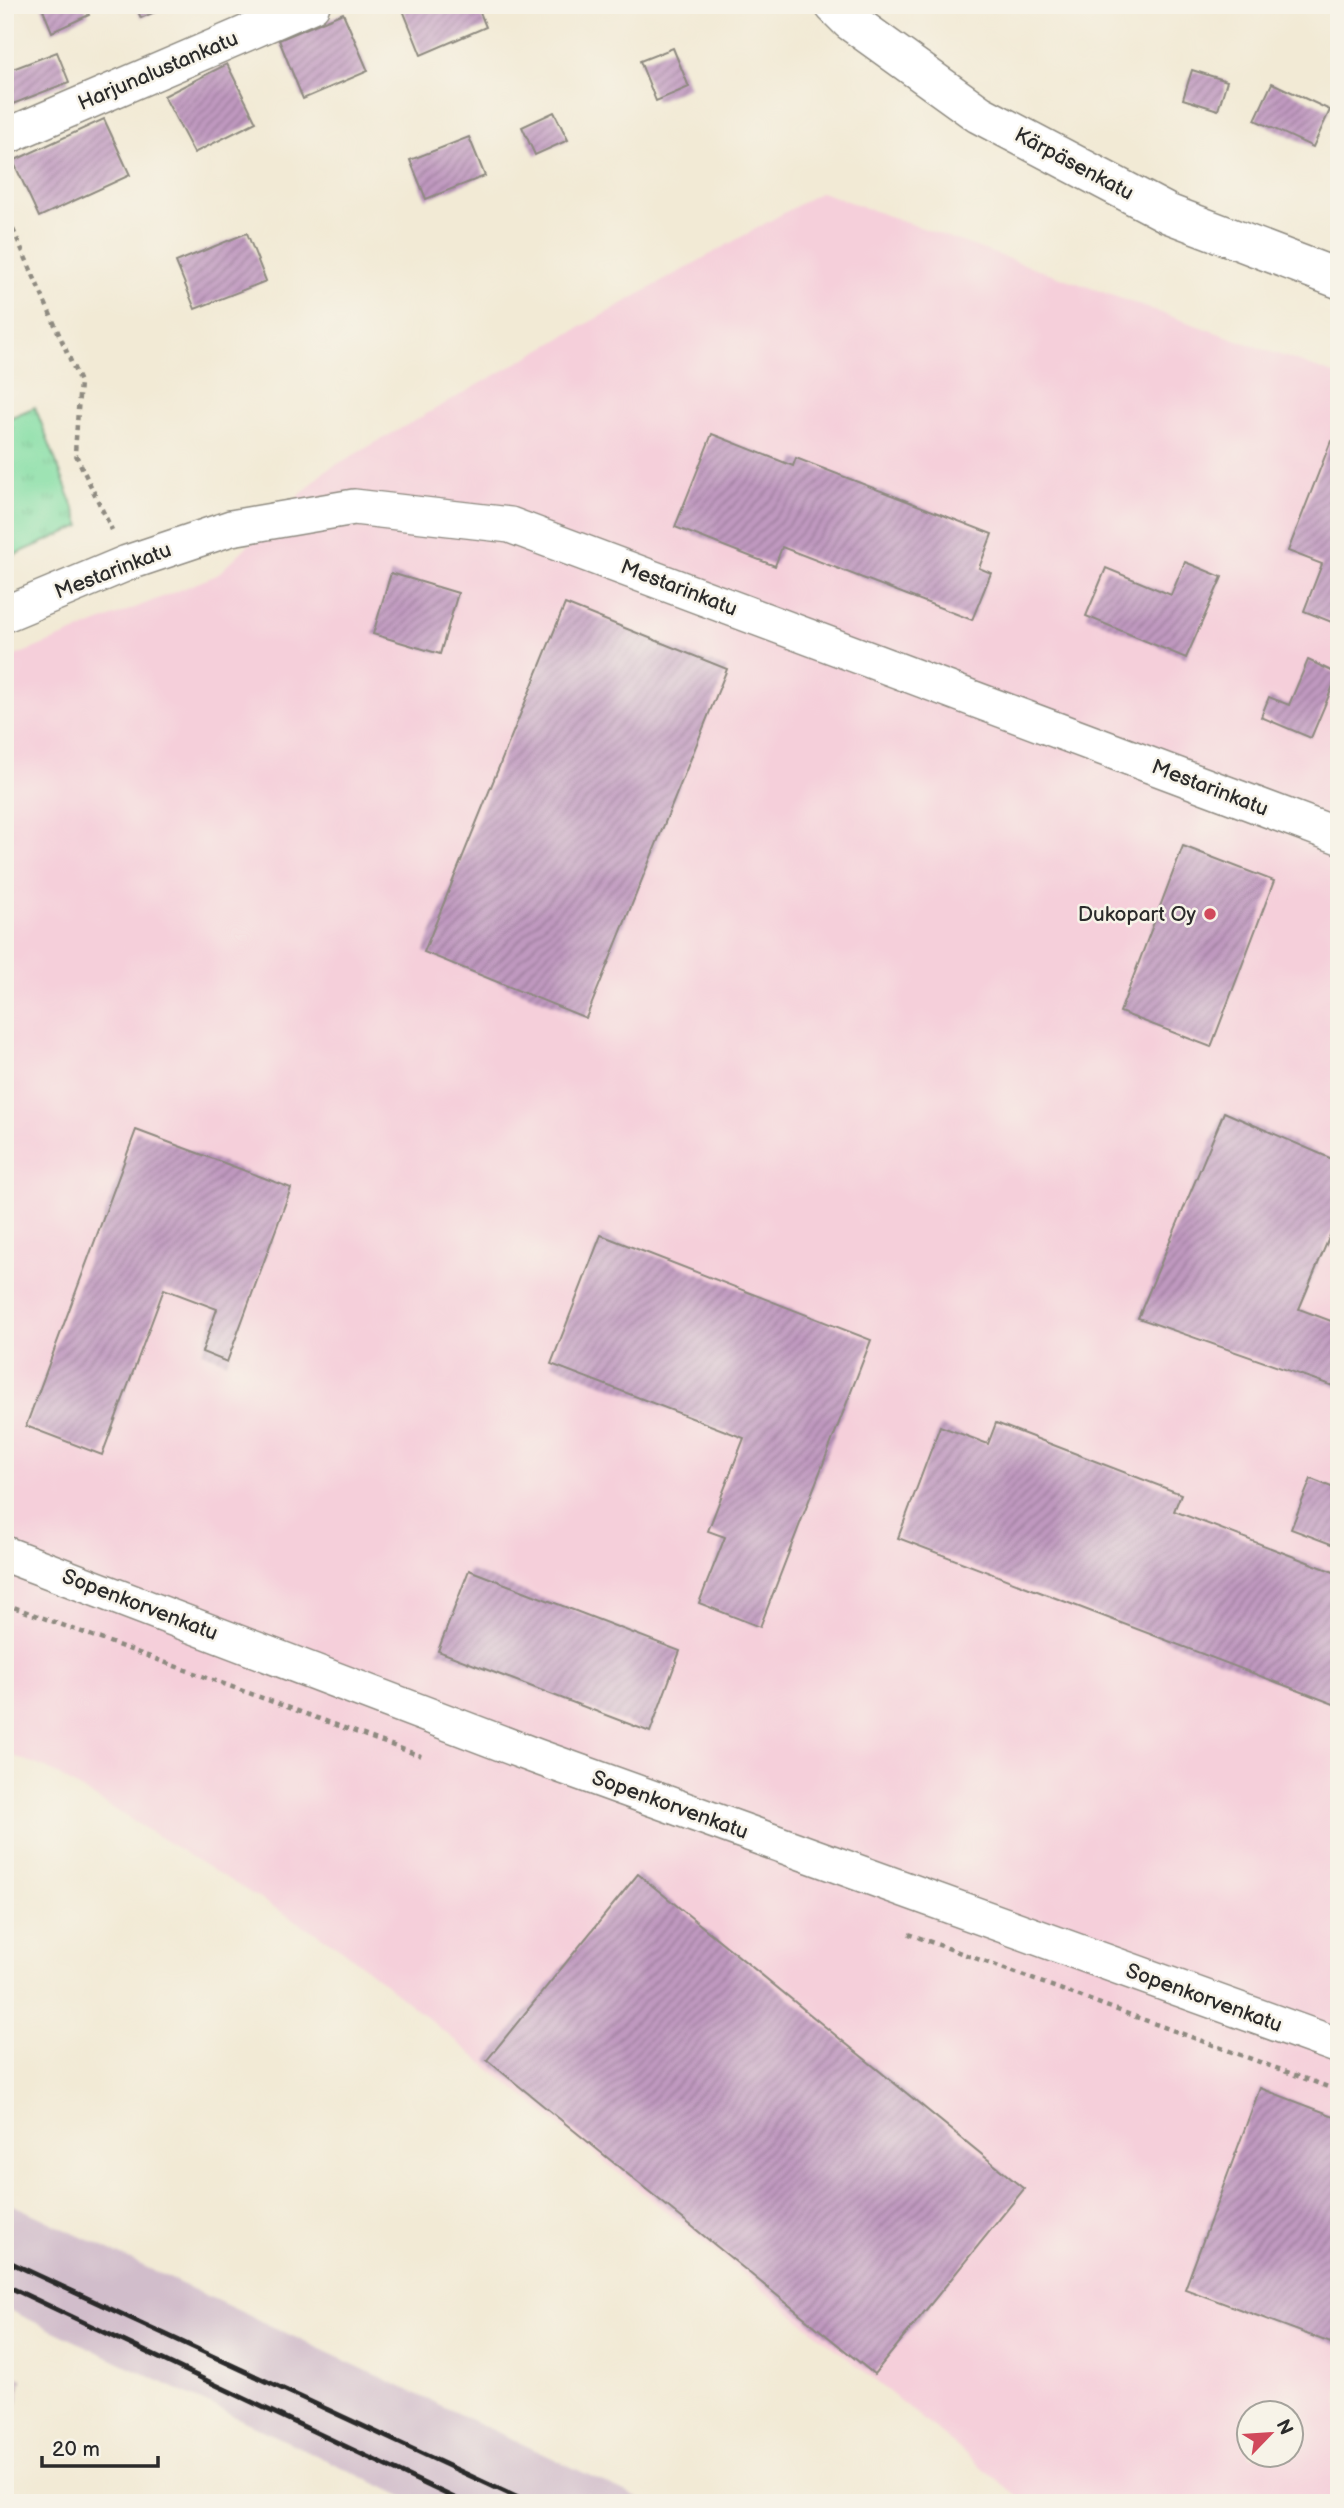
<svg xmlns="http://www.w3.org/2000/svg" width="1344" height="2508" font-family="'Balsamiq Sans',sans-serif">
  <defs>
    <pattern id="industrial-grid" width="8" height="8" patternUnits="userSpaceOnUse" patternTransform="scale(1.75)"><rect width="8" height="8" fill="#d1bdcb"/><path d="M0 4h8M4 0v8" fill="none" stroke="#aa9aa5"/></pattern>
    <pattern id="grass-tufts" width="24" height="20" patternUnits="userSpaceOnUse" patternTransform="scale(1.75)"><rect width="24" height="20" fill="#83dea4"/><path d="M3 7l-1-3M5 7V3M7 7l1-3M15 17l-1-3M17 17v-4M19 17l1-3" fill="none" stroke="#71bf8d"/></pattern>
    <pattern id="building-hatch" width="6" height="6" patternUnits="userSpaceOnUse" patternTransform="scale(1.75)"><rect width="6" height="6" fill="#c099c0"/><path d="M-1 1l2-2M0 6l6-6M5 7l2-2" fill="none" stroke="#9c7d9c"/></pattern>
  </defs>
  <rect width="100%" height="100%" fill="#f7f3e8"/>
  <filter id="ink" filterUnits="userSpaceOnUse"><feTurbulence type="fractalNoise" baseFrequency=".0143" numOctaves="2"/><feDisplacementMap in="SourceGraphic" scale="14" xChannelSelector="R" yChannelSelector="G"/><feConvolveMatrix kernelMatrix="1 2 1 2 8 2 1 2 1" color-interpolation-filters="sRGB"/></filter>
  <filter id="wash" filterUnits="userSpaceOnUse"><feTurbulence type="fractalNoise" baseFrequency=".00686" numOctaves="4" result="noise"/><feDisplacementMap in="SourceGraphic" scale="28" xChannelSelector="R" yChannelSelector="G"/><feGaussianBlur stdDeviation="1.57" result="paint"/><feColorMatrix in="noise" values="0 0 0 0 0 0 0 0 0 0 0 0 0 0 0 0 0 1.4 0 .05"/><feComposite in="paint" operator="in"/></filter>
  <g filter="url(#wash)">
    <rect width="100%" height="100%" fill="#f2ead5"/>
    <path fill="#f5cfda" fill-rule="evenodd" d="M821 192 1339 376V2503H1026L342 1949 46 1768 5 1753V660L217 575 325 471ZM1250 2414H1292V2456H1250Z"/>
    <polygon fill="url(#industrial-grid)" points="5,2371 22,2379 5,2471"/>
    <polygon fill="#d1bdcb" points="5,2201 648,2503 417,2503 5,2308"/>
    <polygon fill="url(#grass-tufts)" stroke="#578468" stroke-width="2" points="35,407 81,526 5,559 5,420"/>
    <g id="blocks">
      <g fill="url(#building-hatch)">
        <polygon points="41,5 84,5 89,15 52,32"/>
        <polygon points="135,5 171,5 141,18"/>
        <polygon points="401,5 477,5 486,27 421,55"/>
        <polygon points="343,13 368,71 303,99 279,40"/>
        <polygon points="673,48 689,87 656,101 640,61"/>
        <polygon points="57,52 69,82 5,107 5,72"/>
        <polygon points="227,64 256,122 194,153 164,96"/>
        <polygon points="1192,70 1227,81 1218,110 1183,99"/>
        <polygon points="1272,83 1330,110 1313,147 1255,120"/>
        <polygon points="554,112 568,140 535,155 522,127"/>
        <polygon points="104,119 130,175 39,217 13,161"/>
        <polygon points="469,137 485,176 426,199 410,160"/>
        <polygon points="247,233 266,281 195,309 176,262"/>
        <polygon points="712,434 793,466 796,458 992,534 979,568 991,573 972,620 782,547 775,566 675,527"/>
        <polygon points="1331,441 1339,444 1339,625 1304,611 1322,564 1288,551"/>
        <polygon points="1185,562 1222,577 1186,658 1086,616 1106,568 1171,595"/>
        <polygon points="391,573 458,593 440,654 373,634"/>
        <polygon points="565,604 727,669 586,1018 424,952"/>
        <polygon points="1308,660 1338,674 1311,738 1261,717 1269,697 1289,705"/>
        <polygon points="1183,846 1274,881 1211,1047 1120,1012"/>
        <polygon points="1224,1112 1339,1162 1339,1214 1299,1309 1339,1324 1339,1388 1138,1318"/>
        <polygon points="136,1130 291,1188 227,1362 202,1352 217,1309 164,1289 102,1455 26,1426"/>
        <polygon points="601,1235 871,1340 760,1627 699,1603 725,1537 708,1531 744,1438 551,1364"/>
        <polygon points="996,1423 1181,1494 1174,1511 1339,1574 1339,1706 898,1538 940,1426 988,1444"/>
        <polygon points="1311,1479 1339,1490 1339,1547 1291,1529"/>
        <polygon points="469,1570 680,1651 650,1732 438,1651"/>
        <polygon points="638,1874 1024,2189 874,2374 487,2060"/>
        <polygon points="1260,2088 1339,2118 1339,2346 1185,2289"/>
      </g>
    </g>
  </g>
  <g filter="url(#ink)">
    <use href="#blocks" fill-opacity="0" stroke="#8e8a80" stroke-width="2"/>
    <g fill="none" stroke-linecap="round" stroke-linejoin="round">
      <defs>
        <g id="minor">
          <polyline points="5,137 312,5"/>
          <polyline points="5,614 127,563 231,528 354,507 510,525 1339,836"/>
          <polyline points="5,1554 535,1756 1339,2046"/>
        </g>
        <polyline id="tertiary" points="834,5 850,21 979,114 1169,214 1339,279"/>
      </defs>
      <use href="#minor" stroke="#8e8a80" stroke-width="38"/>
      <use href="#tertiary" stroke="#8e8a80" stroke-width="41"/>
      <g stroke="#8e8a80" stroke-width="4.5" stroke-dasharray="5 5" stroke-linecap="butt">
        <polyline points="5,211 80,382 75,453 112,530"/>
        <polyline points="5,1604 421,1756"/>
        <polyline points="909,1934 1339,2091"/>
      </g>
      <use href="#minor" stroke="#fff" stroke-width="35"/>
      <use href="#tertiary" stroke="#fff" stroke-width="38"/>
      <g stroke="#2b2b2b" stroke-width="5">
        <polyline points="5,2260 529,2503"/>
        <polyline points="5,2285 465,2503"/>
      </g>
    </g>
  </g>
  <circle fill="#d1495b" stroke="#f7f3e8" stroke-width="2.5" cx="1210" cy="914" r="7"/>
  <g text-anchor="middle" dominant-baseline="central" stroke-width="5" stroke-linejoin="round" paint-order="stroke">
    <g font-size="21" fill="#2b2b2b" stroke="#f7f3e8">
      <text transform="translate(158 71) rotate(-23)">Harjunalustankatu</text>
      <text transform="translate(1074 164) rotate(28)">Kärpäsenkatu</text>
      <text transform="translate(113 571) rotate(-21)">Mestarinkatu</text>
      <text transform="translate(679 588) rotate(21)">Mestarinkatu</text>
      <text transform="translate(1210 788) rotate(21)">Mestarinkatu</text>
      <text transform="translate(140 1605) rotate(21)">Sopenkorvenkatu</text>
      <text transform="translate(670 1805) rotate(20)">Sopenkorvenkatu</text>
      <text transform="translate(1204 1998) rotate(20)">Sopenkorvenkatu</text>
    </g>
    <g font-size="21" fill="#2b2b2b" stroke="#f7f3e8" text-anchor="end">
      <text x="1196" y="914">Dukopart Oy</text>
    </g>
  </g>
  <rect width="1344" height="2508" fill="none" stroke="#f7f3e8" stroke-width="28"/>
  <g transform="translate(1270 2434) rotate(65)"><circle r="33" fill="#f7f3e8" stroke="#a5a39c" stroke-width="2"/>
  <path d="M0-5L12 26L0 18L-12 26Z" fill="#d1495b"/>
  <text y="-10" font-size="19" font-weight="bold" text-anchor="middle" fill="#2b2b2b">N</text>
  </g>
  <path d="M42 2456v10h116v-10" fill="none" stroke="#2b2b2b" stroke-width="3.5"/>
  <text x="52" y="2456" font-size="21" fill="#2b2b2b" stroke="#f7f3e8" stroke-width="5" paint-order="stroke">20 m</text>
</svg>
